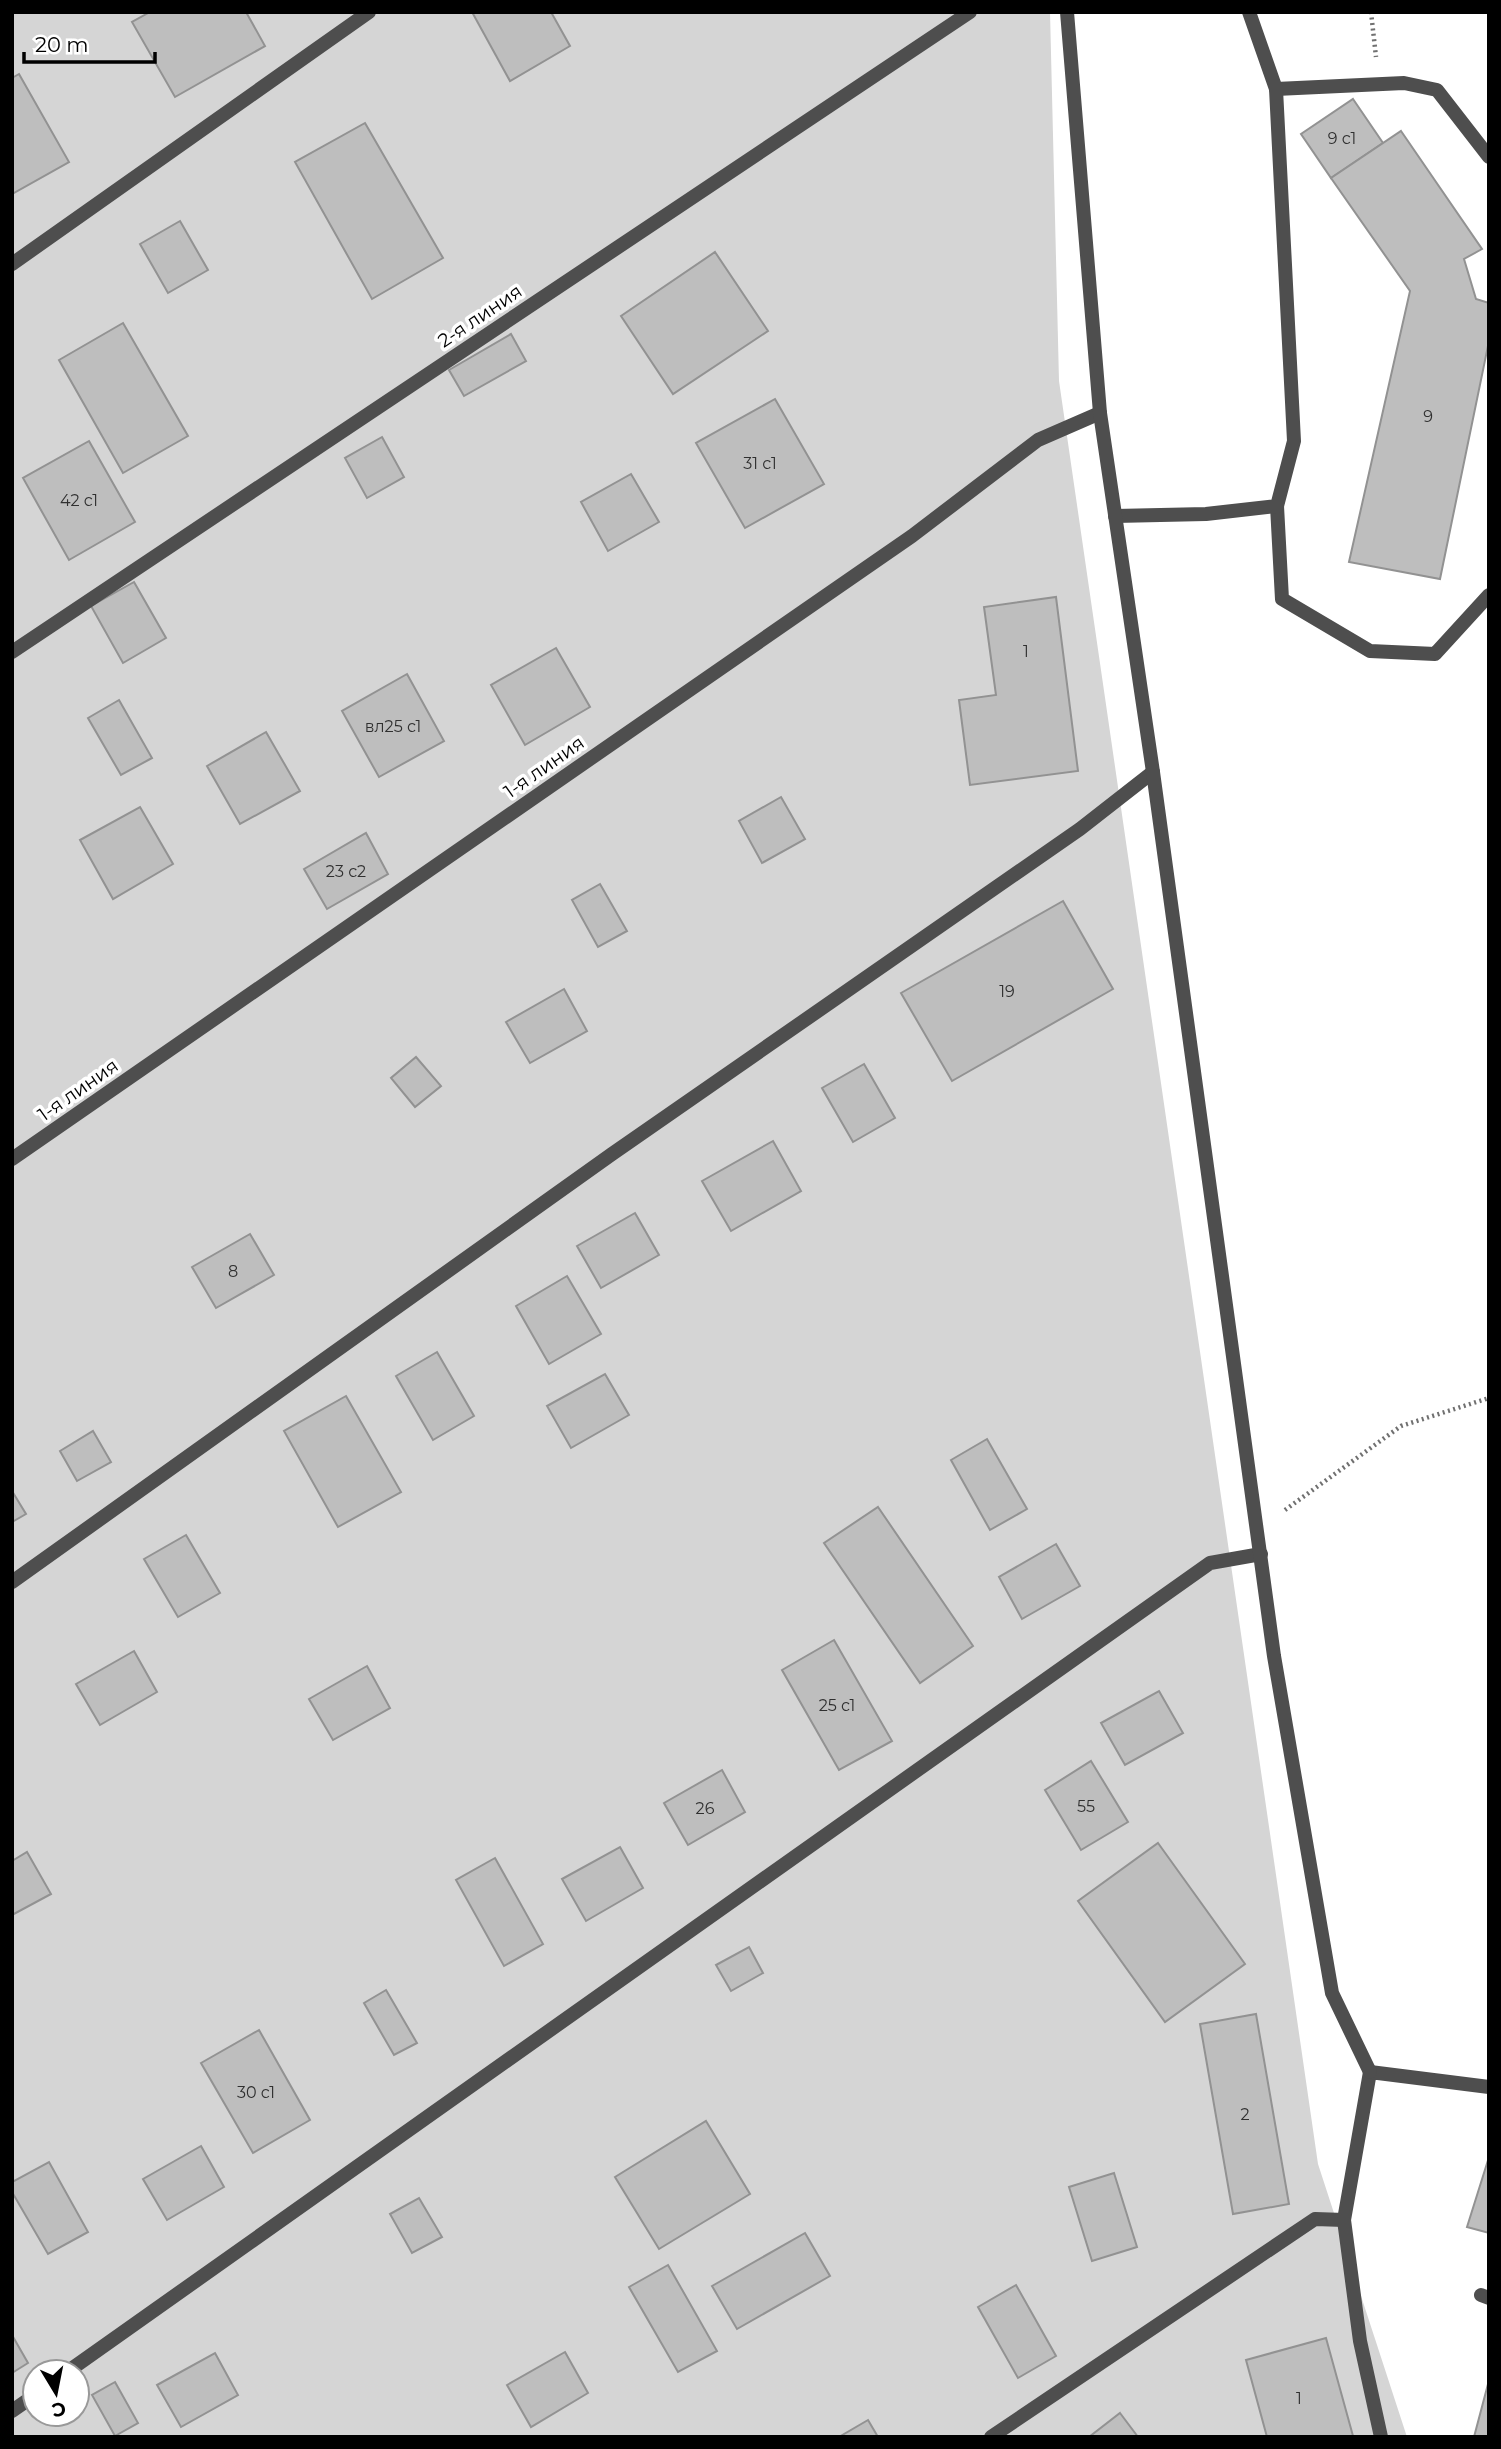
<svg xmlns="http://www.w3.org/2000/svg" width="1501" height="2449" font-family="Montserrat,sans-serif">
  <rect width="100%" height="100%" fill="#fff"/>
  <path fill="#d5d5d5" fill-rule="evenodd" d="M12 12H1050L1059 381 1318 2164 1407 2437H12ZM35 2372H77V2414H35Z"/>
  <g fill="#bebebe" stroke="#929292" stroke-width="2">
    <polygon points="150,12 246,12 265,46 175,97 132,22"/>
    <polygon points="472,12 551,12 570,46 510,81"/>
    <polygon points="19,74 69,162 12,194 12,78"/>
    <polygon points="1353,99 1383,143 1331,178 1301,134"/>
    <polygon points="365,123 443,258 372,299 295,162"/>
    <polygon points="1401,131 1482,249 1464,259 1476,299 1489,303 1489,341 1440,579 1349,562 1410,291 1331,178"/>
    <polygon points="180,221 208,270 168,293 140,244"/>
    <polygon points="715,252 768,331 673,394 621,316"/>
    <polygon points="123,323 188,436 123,473 59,360"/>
    <polygon points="511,334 526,361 464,396 449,370"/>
    <polygon points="775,399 824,484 745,528 696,443"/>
    <polygon points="382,437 404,477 367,498 345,458"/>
    <polygon points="89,441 135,522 69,560 23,478"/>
    <polygon points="631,474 659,522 608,551 581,502"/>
    <polygon points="134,582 166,638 123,663 91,606"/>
    <polygon points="1056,597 1078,771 970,785 959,700 996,695 984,607"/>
    <polygon points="556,648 590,707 525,745 491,685"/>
    <polygon points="407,674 444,741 379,777 342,711"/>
    <polygon points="119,700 152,758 121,775 88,718"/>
    <polygon points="266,732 300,791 240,824 207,766"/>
    <polygon points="781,797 805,839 762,863 739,821"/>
    <polygon points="140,807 173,864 113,899 80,840"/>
    <polygon points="366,833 388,874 327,909 304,869"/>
    <polygon points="600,884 627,931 598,947 572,900"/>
    <polygon points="1063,901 1113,989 952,1081 901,993"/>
    <polygon points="564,989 587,1031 530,1063 506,1022"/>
    <polygon points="416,1057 441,1086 415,1107 391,1078"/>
    <polygon points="864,1064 895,1118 853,1142 822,1088"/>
    <polygon points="773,1141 801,1191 731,1231 702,1181"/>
    <polygon points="635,1213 659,1255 601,1288 577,1246"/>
    <polygon points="250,1234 274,1275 216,1308 192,1267"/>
    <polygon points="567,1276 601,1334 549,1364 516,1306"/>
    <polygon points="437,1352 474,1416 433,1440 396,1376"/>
    <polygon points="605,1374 629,1415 571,1448 547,1406"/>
    <polygon points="346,1396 401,1492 338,1527 284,1431"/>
    <polygon points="93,1431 111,1462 77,1481 60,1451"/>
    <polygon points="987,1439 1027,1509 990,1530 951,1460"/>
    <polygon points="12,1491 26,1514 12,1522"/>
    <polygon points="878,1507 973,1646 920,1683 824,1543"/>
    <polygon points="186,1535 220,1593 178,1617 144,1559"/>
    <polygon points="1056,1544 1080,1586 1022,1619 999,1577"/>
    <polygon points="834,1640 892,1741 839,1770 782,1670"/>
    <polygon points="134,1651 157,1692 100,1725 76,1684"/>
    <polygon points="367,1666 390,1708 333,1740 309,1699"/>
    <polygon points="1159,1691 1183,1733 1125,1765 1101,1723"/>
    <polygon points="1091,1761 1128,1822 1081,1850 1045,1790"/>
    <polygon points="722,1770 745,1812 688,1845 664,1803"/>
    <polygon points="1158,1843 1245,1964 1165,2022 1078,1901"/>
    <polygon points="620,1847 643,1888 586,1921 562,1879"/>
    <polygon points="27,1852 51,1894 12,1915 12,1861"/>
    <polygon points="495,1858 543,1944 504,1966 456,1880"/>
    <polygon points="749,1947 763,1973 731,1991 716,1965"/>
    <polygon points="386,1990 417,2043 394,2055 364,2003"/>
    <polygon points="1256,2014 1289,2204 1233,2214 1200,2024"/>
    <polygon points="259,2030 310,2120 253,2153 201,2063"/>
    <polygon points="706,2121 750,2194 659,2249 615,2177"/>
    <polygon points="201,2146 224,2187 167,2220 143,2179"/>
    <polygon points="1489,2157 1489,2233 1467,2227"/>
    <polygon points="49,2162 88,2232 48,2254 12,2192 12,2182"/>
    <polygon points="1114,2173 1137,2247 1092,2261 1069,2187"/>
    <polygon points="419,2198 442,2237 412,2253 390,2214"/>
    <polygon points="805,2233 830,2276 737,2329 712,2286"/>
    <polygon points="668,2265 717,2351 678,2372 629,2287"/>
    <polygon points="1016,2285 1056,2356 1018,2378 978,2307"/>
    <polygon points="12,2335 28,2363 12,2373"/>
    <polygon points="1326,2338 1353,2436 1267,2437 1246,2360"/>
    <polygon points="565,2352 588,2393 531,2427 507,2385"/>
    <polygon points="215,2353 238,2395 181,2427 157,2385"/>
    <polygon points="115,2382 138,2423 115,2436 92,2395"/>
    <polygon points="1488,2384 1489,2437 1474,2437"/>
    <polygon points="1120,2413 1138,2437 1089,2437"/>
    <polygon points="868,2420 878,2437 839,2437"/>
  </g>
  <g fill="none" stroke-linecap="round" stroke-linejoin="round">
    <g stroke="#707070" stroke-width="4.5" stroke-dasharray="2 3.5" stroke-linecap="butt">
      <polyline points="1371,12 1376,57"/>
      <polyline points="1285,1510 1401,1426 1489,1398"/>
    </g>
    <g stroke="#4e4e4e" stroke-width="14">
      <polyline points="1276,89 1404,83 1437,90 1489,157"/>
      <polyline points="12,264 369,12"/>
      <polyline points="1277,506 1282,599 1370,651 1435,654 1489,595"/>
      <polyline points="1115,516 1206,514 1277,506 1294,441 1276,89 1249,12"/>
      <polyline points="12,652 970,12"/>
      <polyline points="12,1159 912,536 1038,440 1100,413"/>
      <polyline points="12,1582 612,1154 1080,829 1153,772"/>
      <polyline points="1481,2295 1489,2298"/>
      <polyline points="67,2372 1210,1563 1261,1554"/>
      <polyline points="12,2411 35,2395"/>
      <polyline points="991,2437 1315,2219 1344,2220"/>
      <polyline points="1381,2437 1360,2341 1344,2220 1370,2072 1489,2087"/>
    </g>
    <polyline stroke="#4e4e4e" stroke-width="14" points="1067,12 1100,413 1153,772 1274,1656 1332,1993 1370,2072"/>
  </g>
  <g text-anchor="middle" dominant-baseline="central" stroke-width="7" stroke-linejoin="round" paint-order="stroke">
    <g font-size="16" fill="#303030">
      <text x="1342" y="138">9 с1</text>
      <text x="1428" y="416">9</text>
      <text x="760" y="463">31 с1</text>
      <text x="79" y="500">42 с1</text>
      <text x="1026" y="651">1</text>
      <text x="393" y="726">вл25 с1</text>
      <text x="346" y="871">23 с2</text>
      <text x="1007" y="991">19</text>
      <text x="233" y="1271">8</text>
      <text x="837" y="1705">25 с1</text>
      <text x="1086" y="1806">55</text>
      <text x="705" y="1808">26</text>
      <text x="256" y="2092">30 с1</text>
      <text x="1245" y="2114">2</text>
      <text x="1299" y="2398">1</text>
    </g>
    <g font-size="19" fill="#000" stroke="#fff">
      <text transform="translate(480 316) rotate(-34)">2-я линия</text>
      <text transform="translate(544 767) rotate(-35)">1-я линия</text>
      <text transform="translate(78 1090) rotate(-35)">1-я линия</text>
    </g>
  </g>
  <rect width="1501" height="2449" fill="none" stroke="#000000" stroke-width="28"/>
  <g transform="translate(56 2393) rotate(170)"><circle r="33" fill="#ffffff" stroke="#999999" stroke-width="2"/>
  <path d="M0-5L12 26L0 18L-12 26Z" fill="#000000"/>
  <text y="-10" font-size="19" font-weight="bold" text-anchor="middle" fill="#000000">С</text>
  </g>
  <path d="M24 52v10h131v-10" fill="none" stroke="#000000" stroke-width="3.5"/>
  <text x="35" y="52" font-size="21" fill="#000000" stroke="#ffffff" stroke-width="5" paint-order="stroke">20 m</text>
</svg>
